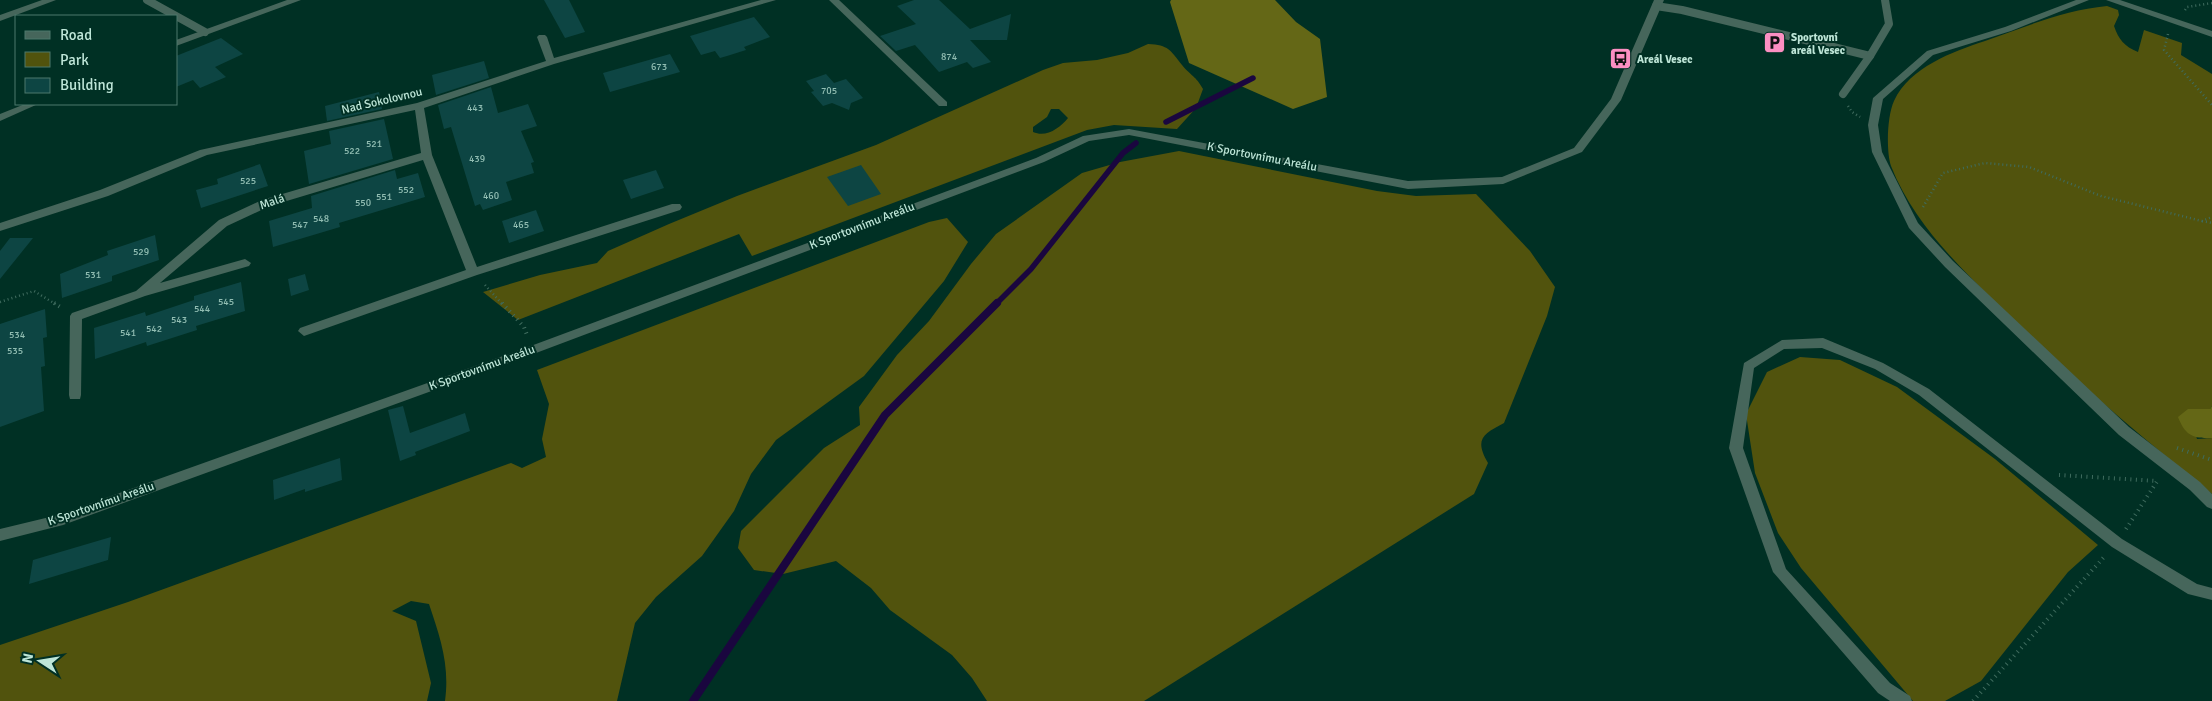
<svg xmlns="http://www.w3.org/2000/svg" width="2212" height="701" font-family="Signika,sans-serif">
  <rect width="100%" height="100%" fill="#003024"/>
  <g fill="#51530d" fill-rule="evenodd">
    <path d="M2107 6 2118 10 2119 15 2114 26C2119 40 2124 46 2138 52L2144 30 2182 43 2181 55 2212 74V406L2210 409H2188L2197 439 2212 438V494C2138 434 2065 373 1998 305 1956 263 1913 222 1891 166 1886 151 1887 116 1894 101 1910 67 1952 52 1985 41 2025 27 2064 10 2107 6Z"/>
    <path d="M1148 44C1169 45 1170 50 1182 65 1191 76 1196 76 1203 89L1196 108 1177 129 1114 125 1087 130 752 256 739 234 518 320 483 292 540 275 597 263 608 251 669 224 737 196 876 145 1043 70 1063 63 1097 60 1128 53ZM1051 109H1059L1068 118C1060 128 1046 138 1033 132V127L1047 117Z"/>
    <path d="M1179 151 1377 191 1416 196 1476 194 1530 251 1555 287 1547 316 1504 423C1483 434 1474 439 1488 463L1474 494 1144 701H987L972 678 952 655 890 610 871 588 836 561 783 574 754 570 738 548 741 531 824 448 860 425 859 407 897 355 929 321 971 264 996 234 1082 173 1120 162Z"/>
    <path d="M947 218 968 242 944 281 864 376 776 440 751 474 734 511 702 556 656 597 635 623 617 701H445C450 665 440 637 429 604L411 601 392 611 416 621 431 683 427 701H0V645L128 602 511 463 522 468 546 457 542 439 549 404 537 370 929 222Z"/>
    <polygon points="1800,357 1840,360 1897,387 1995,459 2098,545 2068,572 1981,681 1945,701 1913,701 1801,568 1778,533 1755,473 1746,414 1767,372"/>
  </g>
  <g fill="#646716">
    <polygon points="1171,0 1275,0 1296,22 1320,39 1327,97 1293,109 1189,63 1170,2"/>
    <path d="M2212 406V438C2193 439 2185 435 2178 417L2188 409H2210Z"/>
  </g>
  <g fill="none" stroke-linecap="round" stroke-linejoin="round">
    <g stroke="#1a063f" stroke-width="5.5">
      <polyline points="1166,122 1253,78"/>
      <polyline points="995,305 1031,269 1123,153 1136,143"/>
    </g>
    <polyline stroke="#1a063f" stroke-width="8" points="693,701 885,415 997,303"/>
  </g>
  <g fill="#0d4543">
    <polygon points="544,0 569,0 585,32 565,38"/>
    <polygon points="914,0 939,0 970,29 1011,14 1007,40 970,40 991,62 973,68 967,62 939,72 915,45 896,51 880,36 916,24 897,6"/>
    <polygon points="754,17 770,37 744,47 746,50 727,56 720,58 715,51 701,55 690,36"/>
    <polygon points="221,38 243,54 215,67 226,77 200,88 193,80 176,87 176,56"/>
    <polygon points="670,54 680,72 610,92 603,73"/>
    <polygon points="484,61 489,78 436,95 432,75"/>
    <polygon points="826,74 834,83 846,79 863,98 851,103 849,110 832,103 823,106 811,92 814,91 806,81"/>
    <polygon points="491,87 498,113 528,104 537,126 521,131 534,162 531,163 534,173 506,182 512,200 483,210 480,204 475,206 451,127 444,129 438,105"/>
    <polygon points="379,92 382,109 327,121 325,106"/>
    <polygon points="384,119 393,159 309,184 304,151 331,144 329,131"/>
    <polygon points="260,164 268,186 201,208 196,190 218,184 217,179"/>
    <polygon points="861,165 881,194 848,206 827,177"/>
    <polygon points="395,170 397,179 418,173 425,197 339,223 340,227 273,247 269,221 312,208 311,196"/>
    <polygon points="656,170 664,188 631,199 623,180"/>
    <polygon points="536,210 544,231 509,243 502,221"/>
    <polygon points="155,235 159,260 112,276 112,281 62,298 60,274 108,255 107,251"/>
    <polygon points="10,238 33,238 0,279 0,251"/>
    <polygon points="305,274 309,290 291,296 288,279"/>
    <polygon points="241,282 245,311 196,326 197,330 147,346 146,342 95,359 94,328 145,312 146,316 194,300 194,296"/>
    <polygon points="45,309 47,337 43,338 45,366 41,367 44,411 0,427 0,324"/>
    <polygon points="403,406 410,433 465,413 470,431 415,452 416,455 400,461 388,410"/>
    <polygon points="340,458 342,480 305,492 305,489 274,500 273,480"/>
    <polygon points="111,537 108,560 29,584 33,560"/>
  </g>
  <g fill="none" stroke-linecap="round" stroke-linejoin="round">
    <g stroke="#3f6c5f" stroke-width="2.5" stroke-dasharray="1 3" stroke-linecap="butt">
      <polyline points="2185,10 2187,7 2212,3"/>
      <polyline points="2168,34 2164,50 2212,105"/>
      <polyline points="1848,106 1852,112 1860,117"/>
      <polyline points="1923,207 1943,173 1985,163 2029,167 2101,196 2202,221 2212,217"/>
      <polyline points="2202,221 2212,223"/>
      <polyline points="485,285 503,305"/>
      <polyline points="0,302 34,291 57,305"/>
    </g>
    <g stroke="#3f6c5f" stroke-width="4" stroke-dasharray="1 4.5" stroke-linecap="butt">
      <polyline points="54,303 62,308"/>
      <polyline points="502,303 524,327 527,335"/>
      <polyline points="2177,448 2212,460"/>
      <polyline points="2059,475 2157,481"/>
      <polyline points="2126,529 2158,480"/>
      <polyline points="1973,701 2105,556"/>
    </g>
    <g stroke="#46665b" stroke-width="8">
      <polyline points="147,0 205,32"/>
      <polyline points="1656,6 1682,10 1870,56 1889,24 1885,0"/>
      <polyline points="1843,94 1870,56"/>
    </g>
    <g fill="#46665b" fill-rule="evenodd">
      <polygon points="42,0 56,0 0,21 0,15"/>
      <polygon points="287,0 301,0 176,46 176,40"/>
      <polygon points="761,0 776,0 554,64 424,108 432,155 477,267 672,204 680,204 682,207 680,210 477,275 304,336 298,331 300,328 466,270 423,160 270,206 227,226 160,283 245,259 251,263 249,266 145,296 82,319 81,395 80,399 70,399 69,395 70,316 72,313 136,291 219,220 262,200 421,153 415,110 207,155 108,196 0,231 0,223 100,190 200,150 417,103 546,61 537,37 539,35 545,35 547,37 554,58"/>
      <polygon points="829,0 839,0 947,102 947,106 939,106"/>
      <polygon points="1654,0 1664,0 1621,100 1582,152 1503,184 1408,189 1129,135 1089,141 1044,162 536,353 63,525 0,541 0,529 58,515 528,347 1036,158 1083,136 1129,129 1408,181 1502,177 1574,148 1611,99"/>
      <polygon points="2076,0 2089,0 2011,31 1933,55 1883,99 1878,125 1882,152 1918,223 1953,261 2129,427 2200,482 2212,494 2212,509 2207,507 2190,490 2119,435 1945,267 1909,228 1872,152 1868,125 1873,98 1927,51 2005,27"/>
      <polygon points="2106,0 2120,0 2212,31 2212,37"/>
      <polygon points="25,104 38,104 0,121 0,114"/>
      <polygon points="1823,338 1883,363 1929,389 2122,539 2197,584 2212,588 2212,600 2188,594 2112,547 1919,395 1875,369 1822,348 1784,349 1754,368 1743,448 1786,569 1890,683 1910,696 1912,701 1890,701 1878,693 1773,572 1729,448 1744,363 1782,340"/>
    </g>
  </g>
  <defs>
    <symbol id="parking-square" viewBox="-11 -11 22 22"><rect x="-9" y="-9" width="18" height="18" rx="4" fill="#fc8fc2" stroke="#003024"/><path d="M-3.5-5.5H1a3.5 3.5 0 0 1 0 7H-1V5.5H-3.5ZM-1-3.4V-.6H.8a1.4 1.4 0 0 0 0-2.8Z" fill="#111"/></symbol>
    <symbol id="bus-square" viewBox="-11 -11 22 22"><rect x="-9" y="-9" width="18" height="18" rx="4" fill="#fc8fc2" stroke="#003024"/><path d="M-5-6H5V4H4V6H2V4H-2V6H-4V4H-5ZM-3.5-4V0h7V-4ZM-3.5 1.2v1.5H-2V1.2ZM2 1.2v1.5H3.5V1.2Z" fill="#111"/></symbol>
  </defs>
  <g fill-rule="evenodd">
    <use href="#parking-square" x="1762" y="30" width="25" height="25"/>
    <use href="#bus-square" x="1608" y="46" width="25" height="25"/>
  </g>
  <g text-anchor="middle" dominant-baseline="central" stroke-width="4" stroke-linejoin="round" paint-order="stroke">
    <g font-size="10" fill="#92beb3">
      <text x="949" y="57">874</text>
      <text x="659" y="67">673</text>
      <text x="829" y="91">705</text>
      <text x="475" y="108">443</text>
      <text x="374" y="144">521</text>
      <text x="352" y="151">522</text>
      <text x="477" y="159">439</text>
      <text x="248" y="181">525</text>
      <text x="406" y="190">552</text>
      <text x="491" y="196">460</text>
      <text x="384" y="197">551</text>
      <text x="363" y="203">550</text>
      <text x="321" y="219">548</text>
      <text x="300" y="225">547</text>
      <text x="521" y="225">465</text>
      <text x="141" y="252">529</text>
      <text x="93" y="275">531</text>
      <text x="226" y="302">545</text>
      <text x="202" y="309">544</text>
      <text x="179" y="320">543</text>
      <text x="154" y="329">542</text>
      <text x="128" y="333">541</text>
      <text x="17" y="335">534</text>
      <text x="15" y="351">535</text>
    </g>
    <g font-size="11" font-weight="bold" fill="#bee6d8" stroke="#003024" text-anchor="start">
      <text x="1791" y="37">Sportovní<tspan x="1791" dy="13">areál Vesec</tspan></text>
      <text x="1637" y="59">Areál Vesec</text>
    </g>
    <g font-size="12" fill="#bee6d8" stroke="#003024">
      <text transform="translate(382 101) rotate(-13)">Nad Sokolovnou</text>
      <text transform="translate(1262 157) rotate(11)">K Sportovnímu Areálu</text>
      <text transform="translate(272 202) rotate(-19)">Malá</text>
      <text transform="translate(862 226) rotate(-21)">K Sportovnímu Areálu</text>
      <text transform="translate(482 368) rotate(-20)">K Sportovnímu Areálu</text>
      <text transform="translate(101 504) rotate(-19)">K Sportovnímu Areálu</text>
    </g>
  </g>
  <rect x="15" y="15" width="162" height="90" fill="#003024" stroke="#4c796c"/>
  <rect x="25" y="31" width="25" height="8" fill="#46665b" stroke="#4c796c"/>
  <text x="60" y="40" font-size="15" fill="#bee6d8">Road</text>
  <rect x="25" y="52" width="25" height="15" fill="#51530d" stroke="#4c796c"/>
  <text x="60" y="65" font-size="15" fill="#bee6d8">Park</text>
  <rect x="25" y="78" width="25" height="15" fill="#0d4543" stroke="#4c796c"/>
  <text x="60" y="90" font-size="15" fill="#bee6d8">Building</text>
  <g transform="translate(40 661) rotate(282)" stroke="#003024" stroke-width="4" paint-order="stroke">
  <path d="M0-4L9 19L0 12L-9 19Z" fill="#bee6d8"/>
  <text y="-8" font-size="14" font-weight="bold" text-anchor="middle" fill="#bee6d8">N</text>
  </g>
</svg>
